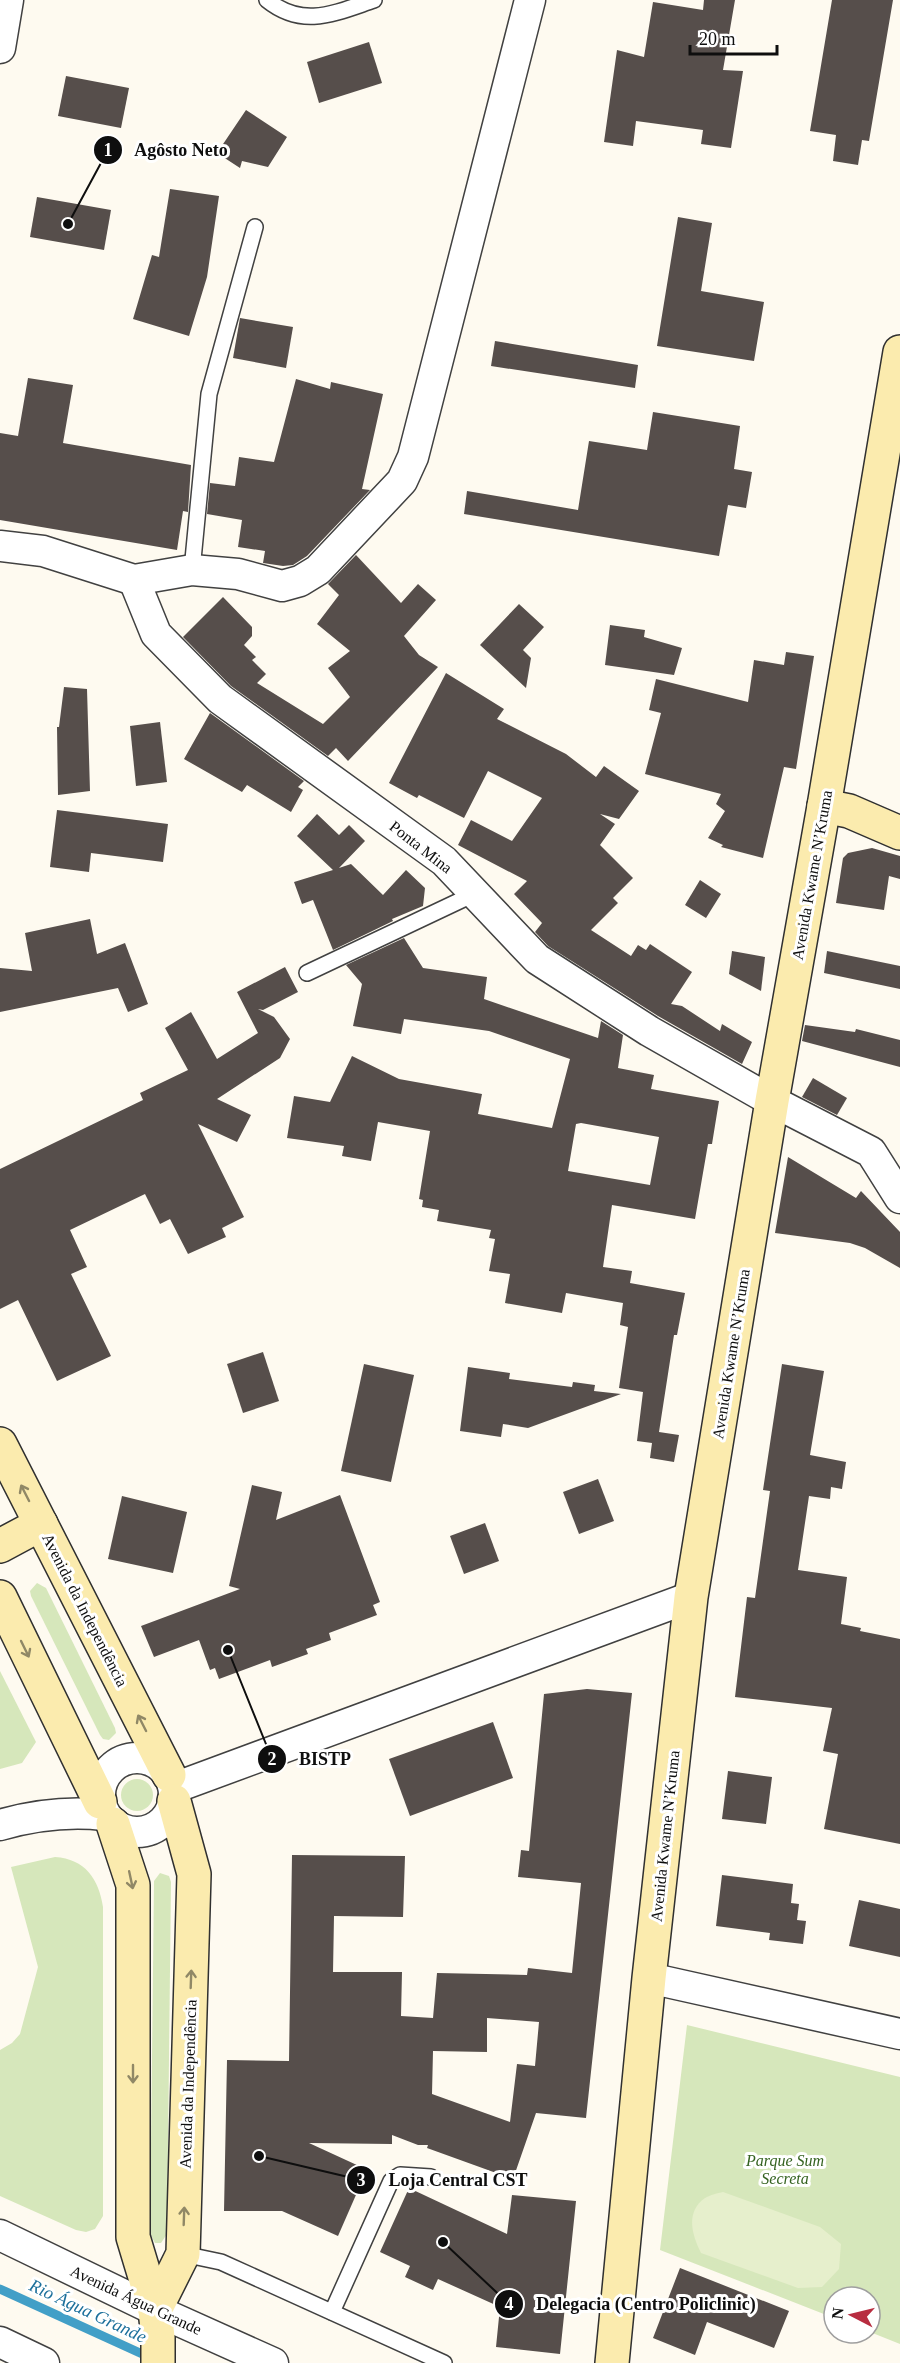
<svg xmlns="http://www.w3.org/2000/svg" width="900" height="2363" font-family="'Times New Roman',serif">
  <rect width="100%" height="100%" fill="#fefaf0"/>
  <g fill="#d6e7bb">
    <polygon points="37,1583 46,1588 115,1728 116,1733 109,1740 103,1739 100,1735 31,1596 30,1591"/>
    <polygon points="0,1671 36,1742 22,1763 0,1769"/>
    <circle cx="137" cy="1795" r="16"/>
    <path d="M55 1857C85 1859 99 1879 103 1907V2216L95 2229 86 2232 76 2230 0 2196V2050L12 2043 20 2034 38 1967 11 1867Z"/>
    <polygon points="160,1873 169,1876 171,1882 167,2234 161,2243 155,2243 150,2234 154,1881"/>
    <polygon points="687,2025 900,2077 900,2344 870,2332 870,2297 834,2297 834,2318 660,2250"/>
  </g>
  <path fill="#e6efcc" d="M723 2192 820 2227 841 2244 839 2269 822 2287 798 2288 701 2253C692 2235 685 2212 705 2198 710 2195 718 2193 723 2192Z"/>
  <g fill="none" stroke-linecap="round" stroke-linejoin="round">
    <polyline stroke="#429fc7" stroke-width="9" points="0,2289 151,2358"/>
  </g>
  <g fill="#564e4b" fill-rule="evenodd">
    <polygon points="704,0 735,0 723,70 743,71 731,148 701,144 703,130 636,121 633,146 604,142 617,50 644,57 653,2 703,10"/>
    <polygon points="832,0 893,0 869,141 862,140 858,165 833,161 836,135 810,131"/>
    <polygon points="369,42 382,83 319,103 307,62"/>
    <polygon points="66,76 129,88 121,128 58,116"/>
    <polygon points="246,110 287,137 268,167 242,161 240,168 217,153"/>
    <polygon points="170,189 219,196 207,277 189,336 133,319 152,255 159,257"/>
    <polygon points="37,197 111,210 104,250 30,237"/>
    <polygon points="678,217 712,223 701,291 764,302 754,361 657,346"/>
    <polygon points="240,318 293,327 286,368 233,358"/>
    <polygon points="495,341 638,365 635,388 491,366"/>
    <polygon points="28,378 73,385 63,443 191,465 188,512 183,511 177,550 0,520 0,433 18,436"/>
    <polygon points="296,379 330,389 331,382 383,394 362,489 370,490 307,556 293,565 283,566 263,563 265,551 238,547 242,520 207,514 210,483 235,486 239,457 274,462"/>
    <polygon points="653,412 740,426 734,469 752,472 746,508 728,505 719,556 464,514 467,491 578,510 589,441 647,450"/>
    <polygon points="356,555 401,603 418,584 436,600 404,636 419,655 438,667 348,761 336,748 328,756 231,686 183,637 223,597 252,627 252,636 244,645 256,657 252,660 266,674 257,683 323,724 350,697 328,668 350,651 317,624 339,595 328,584"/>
    <polygon points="519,604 544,627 523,650 531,658 526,688 480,645"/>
    <polygon points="610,625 645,630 644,637 682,648 674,675 605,665"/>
    <polygon points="786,652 814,656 796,769 784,767 763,858 721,847 723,845 708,838 725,811 716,804 721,794 645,774 661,713 649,710 656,679 748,702 754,660 784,665"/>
    <polygon points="446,673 504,709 497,719 566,754 596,777 604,766 639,791 619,819 600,814 615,824 600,845 633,878 613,898 618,903 591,930 631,956 638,945 646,950 650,944 692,972 671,1004 682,1006 720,1031 722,1024 752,1042 742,1064 658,1016 548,946 535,932 542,923 514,894 527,881 458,845 471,820 512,841 542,798 488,771 464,818 419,795 417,798 389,783"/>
    <polygon points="64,687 87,689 90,791 58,795 57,727 59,727"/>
    <polygon points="210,713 304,781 298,787 303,790 291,812 247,785 242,792 184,759"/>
    <polygon points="160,722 167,782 136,786 130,726"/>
    <polygon points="57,810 168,824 163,862 91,853 89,872 50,867"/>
    <polygon points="317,814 339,835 349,825 365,841 339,868 351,864 383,895 406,870 425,888 423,906 392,919 393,921 333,950 313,900 302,904 294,882 333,870 297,836"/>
    <polygon points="872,848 900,856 900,879 889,876 884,910 836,903 843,858 848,853"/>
    <polygon points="700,880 721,894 706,918 685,905"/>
    <polygon points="90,919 97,954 125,943 148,1004 128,1012 118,988 0,1012 0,968 32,971 25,933"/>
    <path d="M404 938 423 968 487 977 484 999 598 1038 601 1021 623 1035 618 1068 654 1075 651 1089 719 1101 712 1144H708L695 1219 612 1205 603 1267 632 1271 630 1283 685 1293 677 1335H674L659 1432 679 1435 674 1462 650 1458 652 1443 637 1441 643 1392 619 1388 628 1327 620 1325 623 1303 566 1293 562 1313 505 1303 510 1274 489 1271 495 1239 489 1238 491 1230 437 1221 439 1210 422 1207 423 1200 419 1199 430 1131 378 1122 371 1161 342 1156 344 1146 287 1138 294 1096 330 1102 352 1056 399 1079 482 1094 478 1114 552 1128 570 1059 489 1031 404 1019 401 1034 353 1026 362 984 346 965ZM581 1123 659 1137 650 1185 568 1171 576 1124Z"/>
    <polygon points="732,951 765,957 761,991 729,974"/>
    <polygon points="827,951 900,966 900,989 824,973"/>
    <polygon points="285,967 298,992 263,1010 258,1009 274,1017 290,1039 280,1058 217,1099 251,1115 237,1142 198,1124 244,1217 222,1228 226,1237 188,1254 170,1219 160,1224 145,1194 70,1230 87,1267 71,1274 111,1356 57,1381 18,1300 0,1309 0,1169 143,1100 140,1093 188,1070 165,1028 191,1012 217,1059 258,1033 237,992"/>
    <polygon points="805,1025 855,1032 856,1029 900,1040 900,1067 802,1041"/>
    <polygon points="813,1078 847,1098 837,1115 802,1097"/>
    <polygon points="788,1157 856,1198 861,1191 900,1232 900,1268 865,1248 850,1243 775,1233"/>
    <polygon points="263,1352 279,1401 243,1413 227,1364"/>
    <polygon points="364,1364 414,1375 391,1482 341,1471"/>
    <polygon points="782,1364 824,1371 810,1455 846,1462 842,1489 831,1487 830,1499 809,1496 798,1570 847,1577 841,1624 861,1628 860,1631 900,1639 900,1844 824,1829 838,1754 823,1751 832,1708 735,1697 747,1597 755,1598 770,1491 763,1490"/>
    <polygon points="468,1367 510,1373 509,1379 572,1387 573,1382 595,1385 594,1391 621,1394 528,1428 503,1424 501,1437 460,1431"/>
    <polygon points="598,1479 614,1521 579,1534 563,1492"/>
    <polygon points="252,1485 282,1492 276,1520 340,1495 380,1602 373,1605 377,1615 329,1633 331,1640 306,1649 308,1654 272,1667 270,1660 219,1679 215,1668 210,1670 199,1640 154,1657 141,1626 240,1589 229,1586"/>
    <polygon points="122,1496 187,1512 173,1573 108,1559"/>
    <polygon points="485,1523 499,1561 464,1574 450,1536"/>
    <path d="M587 1689 632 1693 586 2118 536 2113 513 2179 427 2148 428 2145H418L392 2135V2144L309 2143 359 2166V2188L338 2236 282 2211H224L227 2060 289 2061 292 1855 405 1856 403 1917 334 1916 333 1972H402L401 2016 433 2018 437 1973 527 1975 528 1968 572 1973 581 1883 518 1877 521 1850 529 1851 544 1694ZM487 2018 539 2022 535 2066 517 2064 510 2122 432 2094 433 2051 487 2052Z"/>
    <polygon points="493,1722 513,1778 410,1816 389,1759"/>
    <polygon points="728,1771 772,1777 766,1824 722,1819"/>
    <polygon points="722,1875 793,1884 791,1903 799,1904 797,1920 806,1921 803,1944 769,1940 770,1933 716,1926"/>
    <polygon points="859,1900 900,1909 900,1957 849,1946"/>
    <polygon points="409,2188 507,2234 512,2195 576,2201 560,2354 496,2347 500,2307 438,2279 433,2290 405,2277 410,2266 380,2252"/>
    <polygon points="680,2268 789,2311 774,2348 707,2322 695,2355 653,2338"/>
  </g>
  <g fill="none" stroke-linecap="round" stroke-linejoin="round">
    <defs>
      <g id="lane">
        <path d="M267 0C303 29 335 13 374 0"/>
        <polyline points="192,570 209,394 255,227"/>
        <polyline points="307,973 474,894"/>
        <polyline points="183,2254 221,2262 444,2363"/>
        <polyline points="332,2312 391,2181 400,2175 431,2177"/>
      </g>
      <g id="street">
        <polyline points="0,48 8,0"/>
        <polyline points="0,546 43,551 134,580 192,570 238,574 282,586 300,581 318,570 402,481 413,457 530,0"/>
        <polyline points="134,580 156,634 220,699 444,861 537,959 649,1031 772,1101 871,1152 900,1198"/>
        <circle cx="137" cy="1795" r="37"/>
        <polyline points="174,1788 691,1597"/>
        <path d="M0 1825C35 1815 68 1811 104 1815"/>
        <polyline points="649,1978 900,2034"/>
        <polyline points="0,2235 155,2310 273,2363"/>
        <polyline points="0,2342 44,2363"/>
      </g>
      <g id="secondary">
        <polyline points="824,806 849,811 900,833"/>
        <polyline points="0,1444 169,1775"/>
        <polyline points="0,1546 41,1524"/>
        <polyline points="0,1597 100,1802"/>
        <polyline points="113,1824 133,1885 133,2237 155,2310 158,2337 158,2363"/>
        <polyline points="155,2310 183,2254 194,1874 174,1801"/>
        <polyline points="612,2363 649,1978 691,1597 772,1101 824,806 900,352"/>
      </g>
    </defs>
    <use href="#lane" stroke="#414141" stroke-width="18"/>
    <use href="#street" stroke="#414141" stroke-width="33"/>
    <use href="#secondary" stroke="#303030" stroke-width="36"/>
    <use href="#lane" stroke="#fff" stroke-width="15"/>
    <use href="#street" stroke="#fff" stroke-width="30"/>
    <use href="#secondary" stroke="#fbebae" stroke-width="33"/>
  </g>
  <defs><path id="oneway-shaft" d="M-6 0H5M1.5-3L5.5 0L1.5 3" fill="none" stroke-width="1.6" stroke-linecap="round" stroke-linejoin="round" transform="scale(1.5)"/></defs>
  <g stroke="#908866">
    <use href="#oneway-shaft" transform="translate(25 1493) rotate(-117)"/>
    <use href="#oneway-shaft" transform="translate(25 1649) rotate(64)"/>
    <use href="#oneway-shaft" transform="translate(142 1723) rotate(-117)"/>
    <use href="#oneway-shaft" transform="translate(131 1880) rotate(78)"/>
    <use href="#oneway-shaft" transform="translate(191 1979) rotate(-88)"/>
    <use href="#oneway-shaft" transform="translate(133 2074) rotate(90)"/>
    <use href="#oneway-shaft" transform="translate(184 2216) rotate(-88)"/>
  </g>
  <g text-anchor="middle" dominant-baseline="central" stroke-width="6" stroke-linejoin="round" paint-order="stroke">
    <g font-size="16" fill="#0e0e0e" stroke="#fff">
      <text transform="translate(421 847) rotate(38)">Ponta Mina</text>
      <text transform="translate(812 875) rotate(-80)">Avenida Kwame N’Kruma</text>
      <text transform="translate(731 1354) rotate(-81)">Avenida Kwame N’Kruma</text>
      <text transform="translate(85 1610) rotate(63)">Avenida da Independência</text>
      <text transform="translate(665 1836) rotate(-84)">Avenida Kwame N’Kruma</text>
      <text transform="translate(188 2084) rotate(-88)">Avenida da Independência</text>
      <text transform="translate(136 2300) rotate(25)">Avenida Água Grande</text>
    </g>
    <g font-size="16" font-style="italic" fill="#356321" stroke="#fff">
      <text x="785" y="2160">Parque Sum<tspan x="785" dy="18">Secreta</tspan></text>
    </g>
    <g font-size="18" font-style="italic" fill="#1d709b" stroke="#fff">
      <text transform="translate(88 2311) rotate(25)">Rio Água Grande</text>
    </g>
  </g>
  <path fill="none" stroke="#0e0e0e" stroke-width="2" d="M68 224L108 150M228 1650L272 1759M259 2156L361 2180M443 2242L509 2304"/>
  <g fill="#0e0e0e" stroke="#fff" stroke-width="2">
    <circle cx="68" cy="224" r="6"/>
    <circle cx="228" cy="1650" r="6"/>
    <circle cx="259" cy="2156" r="6"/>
    <circle cx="443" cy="2242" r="6"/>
    <circle cx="108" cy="150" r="15"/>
    <circle cx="272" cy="1759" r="15"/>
    <circle cx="361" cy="2180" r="15"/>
    <circle cx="509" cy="2304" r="15"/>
  </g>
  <g font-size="18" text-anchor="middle" font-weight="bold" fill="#fff">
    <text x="108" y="156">1</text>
    <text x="272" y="1765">2</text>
    <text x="361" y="2186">3</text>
    <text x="509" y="2310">4</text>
  </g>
  <g font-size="18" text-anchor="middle" font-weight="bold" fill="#0e0e0e" stroke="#fff" stroke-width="6" stroke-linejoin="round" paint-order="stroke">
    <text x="181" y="156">Agôsto Neto</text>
    <text x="325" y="1765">BISTP</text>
    <text x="458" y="2186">Loja Central CST</text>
    <text x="646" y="2310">Delegacia (Centro Policlinic)</text>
  </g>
  <g transform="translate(852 2315) rotate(277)"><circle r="28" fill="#ffffff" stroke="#9f9f9f" stroke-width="1.5"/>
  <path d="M0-4.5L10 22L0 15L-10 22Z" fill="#b82c40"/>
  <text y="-9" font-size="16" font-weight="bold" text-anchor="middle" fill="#0e0e0e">N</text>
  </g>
  <path d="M690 45v9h87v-9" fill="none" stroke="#0e0e0e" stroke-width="3"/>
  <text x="699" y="45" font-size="18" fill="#0e0e0e" stroke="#ffffff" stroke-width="4.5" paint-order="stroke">20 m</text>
</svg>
